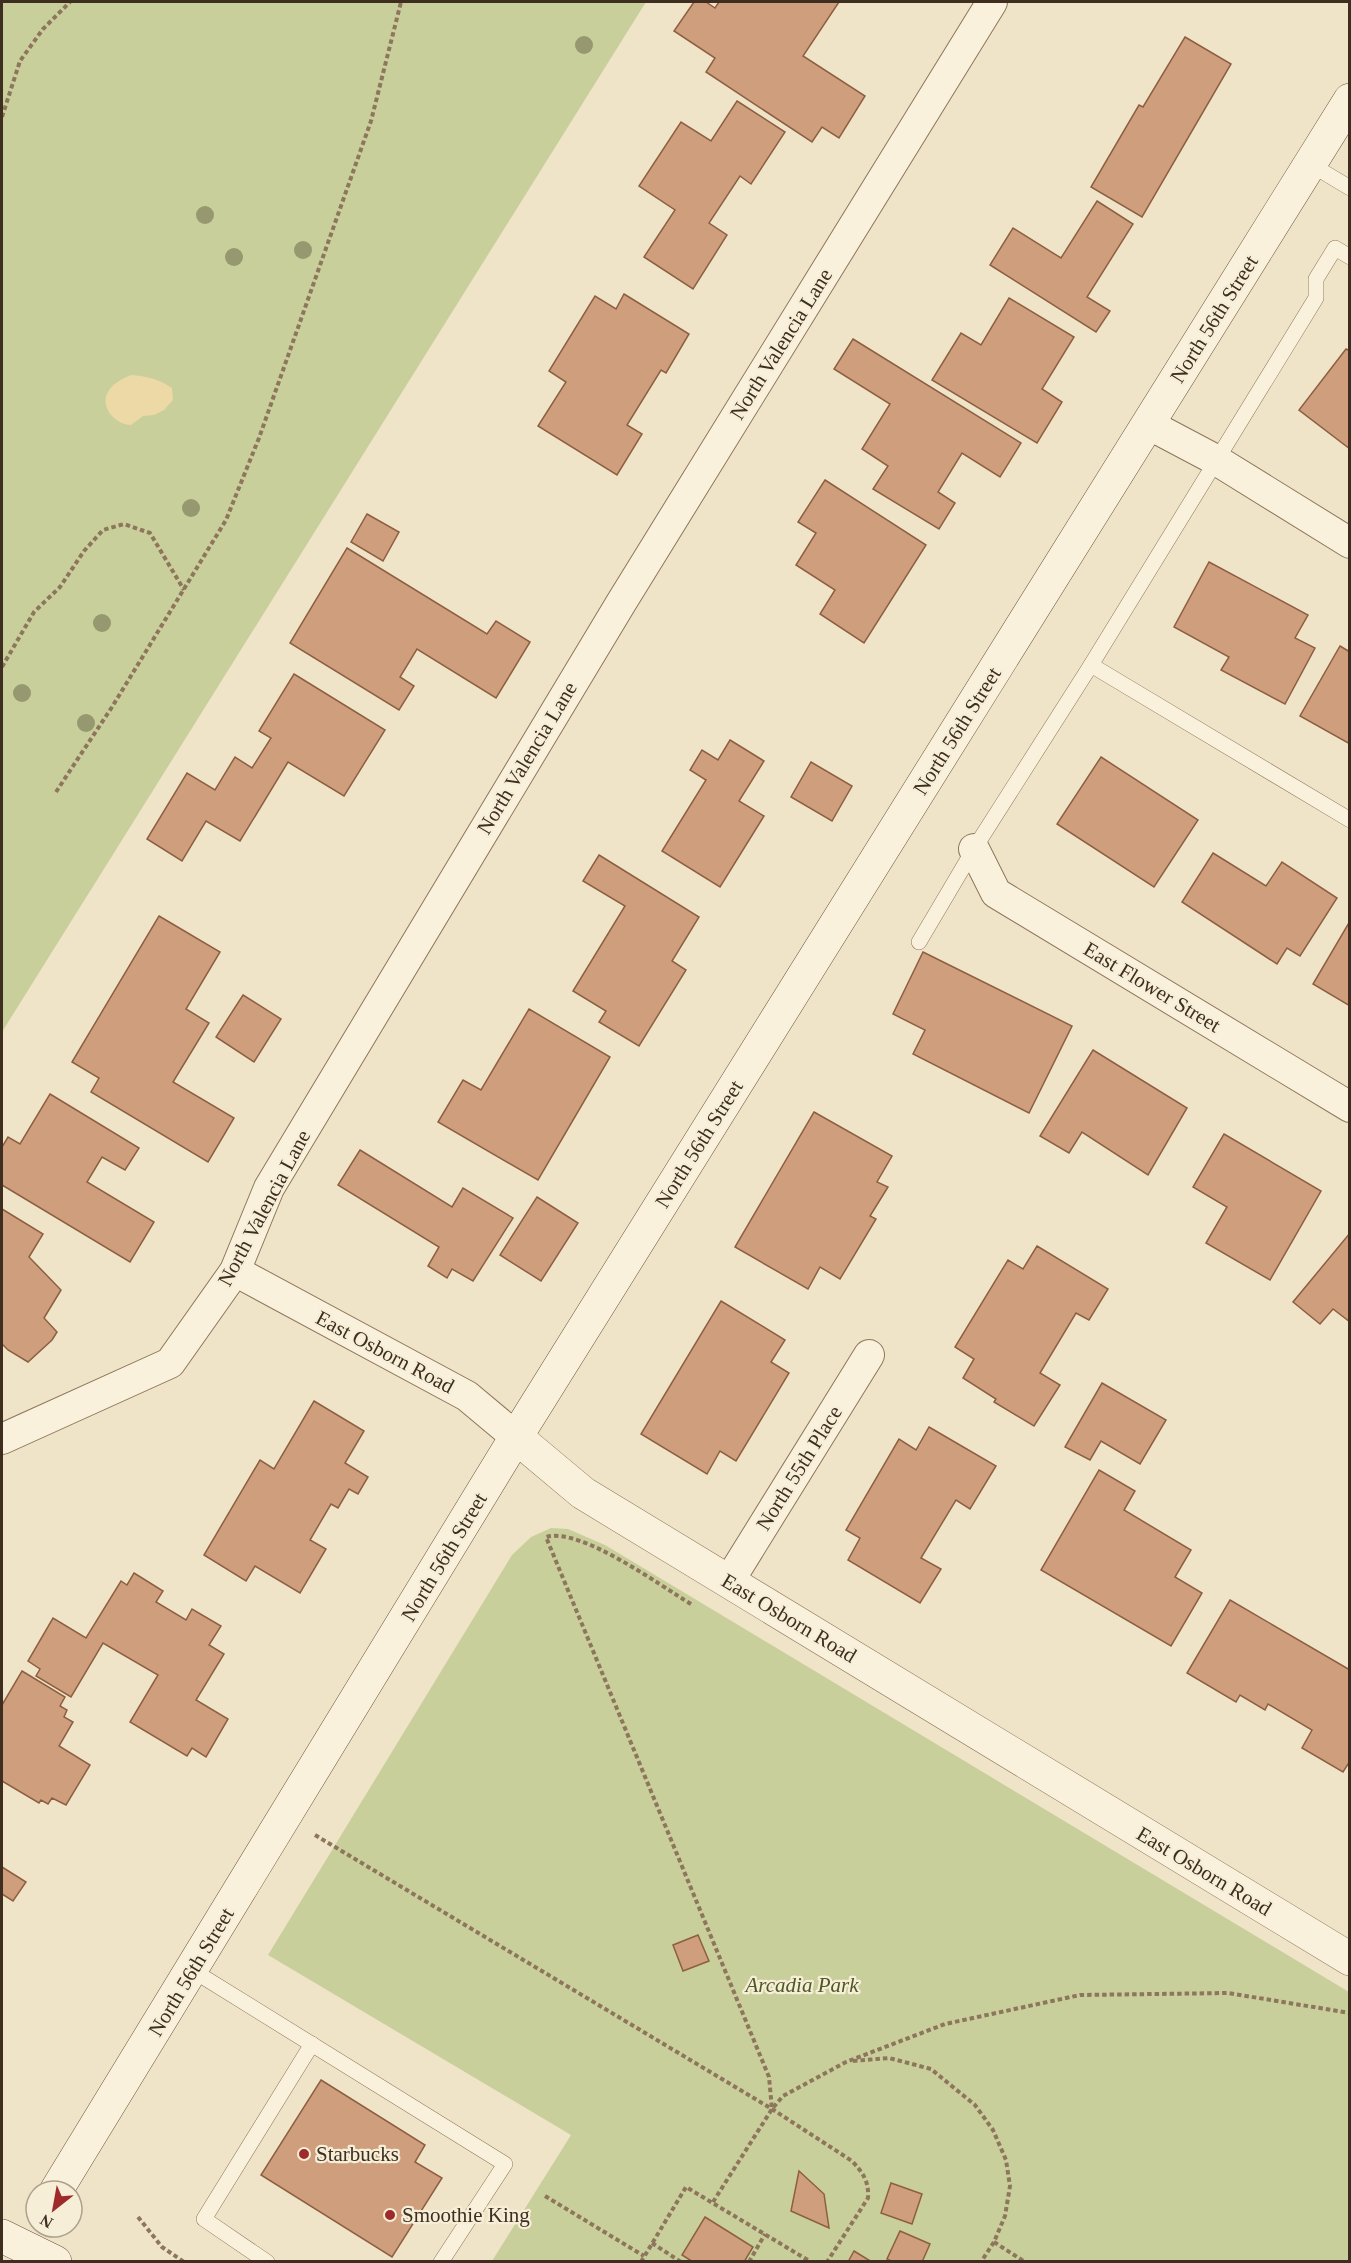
<svg xmlns="http://www.w3.org/2000/svg" width="1351" height="2263" font-family="'Times New Roman',serif">
  <rect width="100%" height="100%" fill="#f0e4c8"/>
  <g fill="#c9cf9b">
    <polygon points="2,2 646,2 2,1032"/>
    <polygon points="551,1528 568,1529 605,1545 1349,1992 1349,2261 492,2261 571,2135 268,1955 512,1555 531,1537"/>
  </g>
  <path fill="#ecd9a5" d="M131 375C146 376 159 379 172 388L173 400 164 410 154 415 143 416 131 425C116 425 99 407 108 392 113 383 122 379 131 375Z"/>
  <g fill="#cf9f7d" stroke="#8d5f41" stroke-width="1.5">
    <polygon points="694,2 706,2 715,8 719,2 839,2 803,56 865,96 839,138 822,127 812,142 706,72 715,58 674,31"/>
    <polygon points="1185,37 1231,64 1142,217 1091,187 1139,105 1143,107"/>
    <polygon points="737,101 785,132 751,184 740,176 709,223 727,235 693,289 644,257 675,210 639,186 681,122 711,141"/>
    <polygon points="1097,201 1133,224 1087,297 1110,311 1096,332 990,265 1013,228 1061,258"/>
    <polygon points="624,294 689,334 666,373 661,370 627,425 642,434 617,475 538,426 566,382 549,371 595,296 616,309"/>
    <polygon points="1009,298 1074,337 1042,389 1062,402 1037,443 932,380 961,333 981,345"/>
    <polygon points="853,339 1021,443 1000,477 962,453 938,492 955,503 939,529 873,489 888,466 862,449 890,404 834,369"/>
    <polygon points="1346,349 1350,351 1350,449 1299,410"/>
    <polygon points="825,480 926,545 864,643 820,614 835,590 796,565 816,533 798,522"/>
    <polygon points="367,514 399,532 383,561 351,542"/>
    <polygon points="347,548 487,634 496,621 530,642 496,698 417,649 400,677 414,686 399,710 290,643"/>
    <polygon points="1209,562 1308,615 1295,638 1315,648 1285,704 1221,670 1229,657 1174,627"/>
    <polygon points="1340,646 1350,652 1350,744 1300,716"/>
    <polygon points="294,674 385,730 344,796 288,762 240,841 206,821 182,861 147,839 187,773 215,790 235,757 252,768 271,738 259,731"/>
    <polygon points="730,740 764,761 739,801 764,816 720,887 662,851 706,780 690,770 702,750 718,760"/>
    <polygon points="1101,757 1198,820 1154,887 1057,824"/>
    <polygon points="811,762 852,786 832,821 791,797"/>
    <polygon points="1213,853 1266,886 1282,862 1337,898 1300,956 1287,948 1277,964 1182,902"/>
    <polygon points="599,855 699,917 672,961 686,970 639,1046 599,1022 606,1011 573,991 625,906 583,881"/>
    <polygon points="159,916 220,952 186,1009 209,1023 173,1082 234,1118 208,1162 91,1092 99,1078 72,1062"/>
    <polygon points="1350,921 1350,1006 1313,984"/>
    <polygon points="923,952 1072,1026 1029,1113 913,1054 925,1030 893,1014"/>
    <polygon points="243,995 281,1019 254,1062 216,1037"/>
    <polygon points="529,1009 610,1057 538,1180 438,1122 463,1080 481,1090"/>
    <polygon points="1093,1050 1187,1108 1148,1175 1082,1132 1069,1153 1040,1136"/>
    <polygon points="50,1094 139,1148 125,1170 102,1157 87,1182 154,1222 130,1262 2,1185 2,1147 8,1137 20,1144"/>
    <polygon points="814,1112 892,1156 877,1182 888,1187 870,1216 876,1219 840,1279 820,1267 808,1289 735,1247"/>
    <polygon points="1224,1134 1321,1191 1270,1280 1206,1243 1227,1207 1193,1187"/>
    <polygon points="360,1150 452,1207 463,1188 513,1218 473,1281 452,1269 447,1278 428,1266 439,1247 338,1185"/>
    <polygon points="537,1197 578,1223 541,1281 500,1255"/>
    <polygon points="2,1209 43,1234 29,1257 61,1290 44,1318 57,1332 52,1340 28,1362 8,1350 2,1344"/>
    <polygon points="1350,1233 1350,1322 1333,1309 1320,1324 1293,1302"/>
    <polygon points="1037,1246 1108,1289 1089,1320 1076,1313 1040,1373 1060,1385 1034,1426 994,1402 996,1399 963,1378 974,1359 955,1347 1008,1260 1023,1269"/>
    <polygon points="721,1301 785,1340 771,1362 789,1373 736,1461 720,1451 707,1474 641,1434"/>
    <polygon points="1102,1383 1166,1420 1140,1464 1101,1441 1090,1460 1065,1447"/>
    <polygon points="314,1401 364,1431 345,1463 368,1477 358,1494 349,1489 338,1508 331,1504 310,1540 326,1549 300,1593 255,1566 246,1581 204,1555 260,1460 274,1469"/>
    <polygon points="929,1427 996,1466 970,1509 956,1500 921,1558 941,1569 920,1603 848,1560 860,1538 846,1530 899,1439 916,1450"/>
    <polygon points="1099,1470 1135,1491 1124,1510 1191,1550 1175,1577 1202,1593 1171,1646 1041,1570"/>
    <polygon points="134,1573 163,1591 156,1602 186,1620 192,1609 221,1626 209,1645 224,1654 196,1700 228,1719 206,1757 192,1748 187,1756 130,1722 158,1675 103,1643 71,1697 36,1676 40,1669 28,1661 53,1618 86,1638 121,1581 127,1585"/>
    <polygon points="1230,1600 1350,1670 1350,1761 1343,1772 1302,1748 1312,1730 1268,1704 1265,1710 1240,1695 1236,1702 1187,1673"/>
    <polygon points="22,1671 65,1697 60,1706 67,1710 64,1717 73,1722 59,1746 90,1765 66,1805 52,1798 48,1804 41,1800 39,1803 2,1781 2,1705"/>
    <polygon points="2,1867 26,1882 13,1901 2,1894"/>
    <polygon points="698,1935 709,1961 683,1971 673,1945"/>
    <polygon points="321,2080 425,2145 415,2162 442,2178 392,2257 261,2175"/>
    <polygon points="799,2171 824,2194 829,2228 791,2211"/>
    <polygon points="891,2183 922,2194 912,2224 881,2213"/>
    <polygon points="705,2217 753,2247 744,2262 693,2262 682,2255"/>
    <polygon points="900,2231 930,2244 922,2262 893,2262 887,2259"/>
    <polygon points="854,2251 872,2262 848,2262"/>
  </g>
  <g fill="none" stroke-linecap="round" stroke-linejoin="round">
    <defs>
      <g id="service">
        <polyline points="1310,164 1350,188"/>
        <polyline points="1091,665 1350,820"/>
        <polyline points="919,942 974,849 1091,665 1316,298 1316,279 1335,248 1350,257"/>
        <polyline points="192,1970 505,2164 441,2262"/>
        <polyline points="267,2262 204,2219 312,2044"/>
      </g>
      <g id="minor">
        <polyline points="1148,424 1216,460 1350,543"/>
        <polyline points="974,849 996,893 1350,1107"/>
        <polyline points="235,1271 467,1396 516,1437"/>
        <polyline points="2,1439 170,1363 235,1271 269,1188 621,603 992,2"/>
        <polyline points="729,1581 869,1355"/>
      </g>
      <polyline id="tertiary" points="516,1437 583,1493 1350,1959"/>
      <g id="secondary">
        <polyline points="56,2191 516,1437 1350,100"/>
        <polyline points="2,2236 55,2262"/>
      </g>
    </defs>
    <use href="#service" stroke="#8d765c" stroke-width="16"/>
    <use href="#minor" stroke="#8d765c" stroke-width="32"/>
    <use href="#tertiary" stroke="#8d765c" stroke-width="34"/>
    <use href="#secondary" stroke="#6f573f" stroke-width="34"/>
    <g stroke="#8d765c" stroke-width="4" stroke-dasharray="4.5 3" stroke-linecap="butt">
      <polyline points="2,117 20,61 43,29 70,2"/>
      <polyline points="2,667 34,612 60,587 84,551 103,530 124,524 150,533 184,590"/>
      <polyline points="56,792 112,707 226,520 259,438 371,121 401,2"/>
      <path d="M691 1604C659 1585 581 1527 546 1537L769 2077 772 2109"/>
      <path d="M315 1835 772 2109 852 2161C863 2173 869 2181 868 2198L827 2262"/>
      <polyline points="853,2061 889,2058 931,2069 975,2105 993,2130 1006,2160 1010,2186 1005,2216 994,2242 981,2262"/>
      <polyline points="545,2196 644,2256"/>
      <polyline points="713,2202 772,2109 783,2096 846,2062 945,2024 1080,1995 1228,1993 1350,2013"/>
      <polyline points="138,2217 162,2247 184,2262"/>
      <polyline points="994,2242 1025,2262"/>
      <polyline points="652,2243 681,2262"/>
      <polyline points="641,2262 686,2187 811,2262"/>
      <polyline points="749,2262 765,2234"/>
    </g>
    <use href="#service" stroke="#faf1dc" stroke-width="15"/>
    <use href="#minor" stroke="#faf1dc" stroke-width="30"/>
    <use href="#tertiary" stroke="#faf1dc" stroke-width="33"/>
    <use href="#secondary" stroke="#faf1dc" stroke-width="33"/>
  </g>
  <g fill="#96986f">
    <circle cx="584" cy="45" r="9"/>
    <circle cx="205" cy="215" r="9"/>
    <circle cx="303" cy="250" r="9"/>
    <circle cx="234" cy="257" r="9"/>
    <circle cx="191" cy="508" r="9"/>
    <circle cx="102" cy="623" r="9"/>
    <circle cx="22" cy="693" r="9"/>
    <circle cx="86" cy="723" r="9"/>
  </g>
  <g fill="#9e2a2b" stroke="#f7eed8" stroke-width="2">
    <circle cx="304" cy="2154" r="6"/>
    <circle cx="390" cy="2215" r="6"/>
  </g>
  <g text-anchor="middle" dominant-baseline="central" stroke-width="4.5" stroke-linejoin="round" paint-order="stroke">
    <g font-size="21" fill="#3d2e20" stroke="#f7eed8">
      <text transform="translate(1214 319) rotate(-58)">North 56th Street</text>
      <text transform="translate(781 344) rotate(-58)">North Valencia Lane</text>
      <text transform="translate(957 731) rotate(-58)">North 56th Street</text>
      <text transform="translate(527 758) rotate(-59)">North Valencia Lane</text>
      <text transform="translate(1152 987) rotate(31)">East Flower Street</text>
      <text transform="translate(699 1144) rotate(-58)">North 56th Street</text>
      <text transform="translate(264 1208) rotate(-62)">North Valencia Lane</text>
      <text transform="translate(385 1352) rotate(28)">East Osborn Road</text>
      <text transform="translate(799 1468) rotate(-58)">North 55th Place</text>
      <text transform="translate(444 1557) rotate(-59)">North 56th Street</text>
      <text transform="translate(789 1618) rotate(31)">East Osborn Road</text>
      <text transform="translate(1204 1871) rotate(31)">East Osborn Road</text>
      <text transform="translate(191 1972) rotate(-59)">North 56th Street</text>
    </g>
    <g font-size="21" font-style="italic" fill="#4d5a26" stroke="#f7eed8">
      <text x="802" y="1985">Arcadia Park</text>
    </g>
    <g font-size="21" fill="#3d2e20" stroke="#f7eed8" text-anchor="start">
      <text x="316" y="2154">Starbucks</text>
      <text x="402" y="2215">Smoothie King</text>
    </g>
  </g>
  <rect width="1351" height="2263" fill="none" stroke="#3d2e20" stroke-width="6"/>
  <g transform="translate(54 2209) rotate(211)"><circle r="28" fill="#f7eed8" stroke="#ada18e" stroke-width="1.5"/>
  <path d="M0-4.5L10 22L0 15L-10 22Z" fill="#9e2a2b"/>
  <text y="-9" font-size="16" font-weight="bold" text-anchor="middle" fill="#3d2e20">N</text>
  </g>
</svg>
